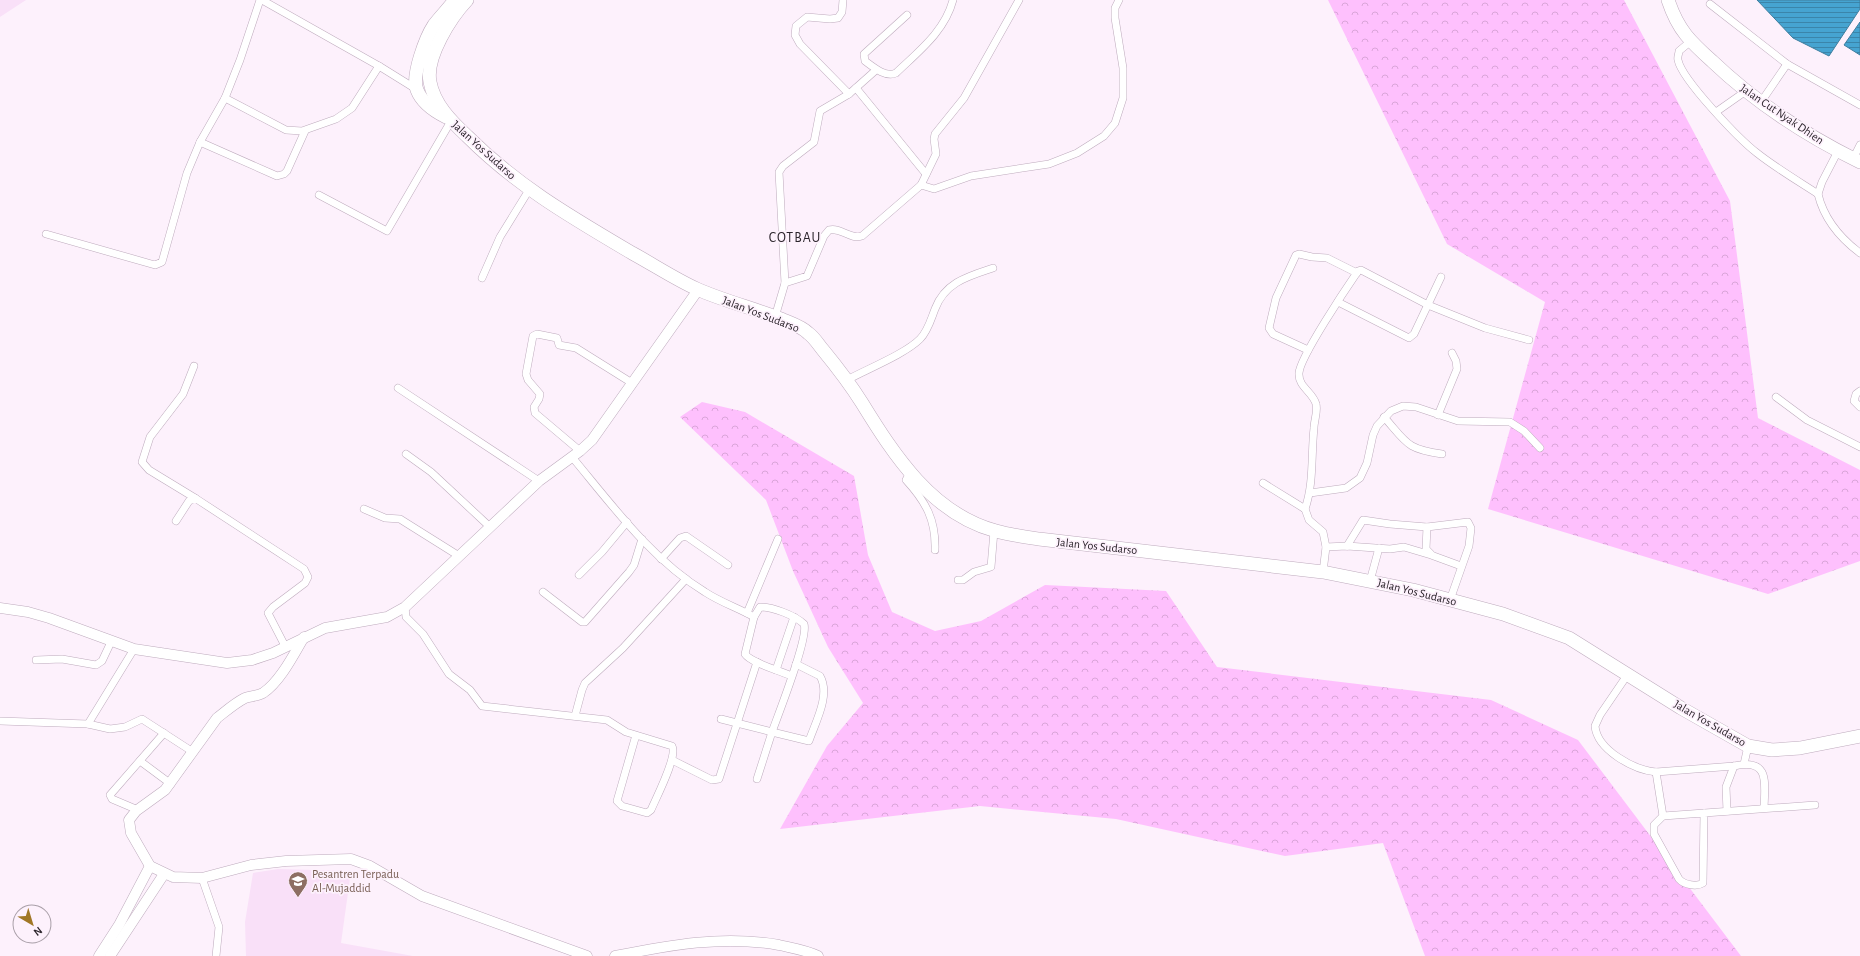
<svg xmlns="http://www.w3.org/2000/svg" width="1860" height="956" font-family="'Alegreya Sans',sans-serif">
  <defs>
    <pattern id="forest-crowns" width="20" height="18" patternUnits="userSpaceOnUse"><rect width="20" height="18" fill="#fec0fd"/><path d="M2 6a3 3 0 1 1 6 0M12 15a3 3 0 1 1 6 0" fill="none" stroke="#daa5d9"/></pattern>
    <pattern id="water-rules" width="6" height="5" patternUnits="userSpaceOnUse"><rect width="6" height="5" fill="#46a4d1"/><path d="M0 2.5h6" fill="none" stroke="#3b85aa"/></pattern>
  </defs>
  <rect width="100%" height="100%" fill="#fdf1fc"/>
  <g fill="#f9e0f8">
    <polygon points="0,0 26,0 0,17"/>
    <polygon points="278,869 351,871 341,943 413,956 246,956 245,922 253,873"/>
  </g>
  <g fill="url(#forest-crowns)">
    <polygon points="1328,0 1624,0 1730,201 1758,418 1860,470 1860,561 1768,594 1488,509 1545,302 1447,244"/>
    <polygon points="702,402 745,412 854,476 868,555 892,612 935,631 981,621 1045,585 1166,591 1217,667 1491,700 1578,740 1741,956 1425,956 1383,843 1285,856 1116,819 980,806 780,829 827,746 863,703 828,647 793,571 766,500 680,417"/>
  </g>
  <g fill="url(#water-rules)" stroke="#3e7e9f">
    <polygon points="1757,0 1860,0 1860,9 1829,56 1793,38"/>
    <polygon points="1860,22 1860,55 1844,45"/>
  </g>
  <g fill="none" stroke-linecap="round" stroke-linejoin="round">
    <defs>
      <g id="street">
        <polyline points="262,0 379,66 416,89"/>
        <polyline points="843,0 842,12 838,18 830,19 807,17 796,26 795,35 800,44 849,94"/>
        <polyline points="1710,4 1787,64 1860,105"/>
        <path d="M907 15 864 54 865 61C873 67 886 78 896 73 919 51 945 31 953 0"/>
        <path d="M1691 41 1679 51C1679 54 1677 57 1678 60 1682 80 1740 140 1757 153 1776 168 1798 181 1818 194"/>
        <polyline points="856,88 926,174"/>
        <polyline points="225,98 286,130 302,131 336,119 352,108 379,66"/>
        <polyline points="1761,102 1787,64"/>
        <polyline points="1716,112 1746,91"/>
        <polyline points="200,142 277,176 284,174 287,171 305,131"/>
        <path d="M1838 151 1822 182 1818 194C1824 219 1840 238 1860 253"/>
        <polyline points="1853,159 1860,145"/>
        <polyline points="921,185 936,154 934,139 935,134 964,98 1019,0"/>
        <polyline points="319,195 387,231 451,121"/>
        <polyline points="46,234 155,265 162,262 187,173 200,142 225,98 240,60 260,0"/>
        <polyline points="482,278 500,237 529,190"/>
        <path d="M785 283 807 276 824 236 829 230C841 227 850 240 862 236L921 185 934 189 971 176 1049 164 1077 153 1104 136 1115 123 1123 98V68L1115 18V8L1119 0"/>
        <polyline points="1338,302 1409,338 1414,334 1441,277"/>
        <polyline points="775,317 785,283 779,172 783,166 814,142 820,111 849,94 876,70"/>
        <polyline points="1308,350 1273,334 1269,328 1276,298 1296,255 1299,254 1312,257 1327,258 1357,273"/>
        <polyline points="194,366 183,394 150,437 142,462 149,470 195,498"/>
        <path d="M847 380C867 369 905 354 920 339 928 331 931 319 935 309 945 282 969 276 993 268"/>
        <polyline points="398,388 539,481"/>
        <polyline points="1860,391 1856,394 1854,401 1860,407"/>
        <polyline points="1776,397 1807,420 1860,447"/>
        <polyline points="1438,415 1457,369 1456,361 1452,353"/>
        <path d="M1384 417C1407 443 1406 449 1442 454"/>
        <polyline points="580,451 535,413 534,407 539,399 540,394 528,380 526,374 533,336 537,334 557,338 559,345 576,348 632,383"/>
        <polyline points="406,454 431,472 490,527"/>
        <path d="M572 457C612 505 651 559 705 592 720 602 738 608 754 617"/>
        <path d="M910 473 906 480C926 502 936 520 935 550"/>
        <polyline points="1263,483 1305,509 1309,520 1323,532 1326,547 1323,572"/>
        <polyline points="1310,493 1346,488 1360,478 1367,463 1373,435 1377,426 1391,411 1403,406 1416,407 1458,421 1510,422 1524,431 1540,448"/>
        <polyline points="364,509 385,518 400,519 459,556"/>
        <path d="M1305 509C1314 483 1311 455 1314 428 1314 421 1318 411 1316 404 1313 392 1298 387 1299 373 1300 357 1347 287 1358 271L1361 270 1428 305 1485 328 1529 340"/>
        <polyline points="176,521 189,501 195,498 304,569 308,577 305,583 273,607 268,613 285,646"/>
        <polyline points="1427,527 1426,549 1431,554"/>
        <polyline points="1347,546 1363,520 1390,524 1427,527 1468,522 1471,528 1469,546 1450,600"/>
        <polyline points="1326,547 1347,546 1390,549 1404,547 1431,555 1461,566"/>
        <polyline points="661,559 680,538 686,536 728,565"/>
        <polyline points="579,575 602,552 627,522"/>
        <polyline points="958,580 963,580 974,572 991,567 994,531"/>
        <polyline points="1370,581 1379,548"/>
        <polyline points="543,592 582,622 585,622 629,572 634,565 642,539"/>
        <path d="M405 607 406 617 423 634 449 674 470 690 482 706 607 720 626 732 672 746C678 756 656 798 651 810L647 813 622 806 617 801 636 735"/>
        <polyline points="747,613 778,539"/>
        <polyline points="36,660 62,659 96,665 102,661 111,642"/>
        <polyline points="776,670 794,617"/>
        <path d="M1628 674 1600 715 1595 726C1597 750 1634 770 1656 772L1734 766C1770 758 1765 782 1764 808"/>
        <polyline points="575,716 582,690 585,683 623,648 686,579"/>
        <path d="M721 719 772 732C778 715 809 637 804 624 794 615 773 607 760 607L754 617 745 654C751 663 781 671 791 676"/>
        <polyline points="0,721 88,724 110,729 125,727 142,719 193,752"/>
        <polyline points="88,724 134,649"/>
        <polyline points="672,760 712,780 719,779 757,662"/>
        <polyline points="140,761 171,784"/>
        <polyline points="1744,764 1748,746"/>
        <polyline points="1656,772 1663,816"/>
        <path d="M757 779 772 732 809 741C815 723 831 695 820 676L796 664"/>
        <polyline points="138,810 112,799 110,795 164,733"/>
        <polyline points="1727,811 1726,787 1734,766"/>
        <path d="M1704 813 1703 883C1697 887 1684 885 1679 879L1654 834V825L1663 816 1815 805"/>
        <polyline points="202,878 219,927 216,956"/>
      </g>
      <g id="secondary">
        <polyline points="0,608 28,612 49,618 134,649 227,663 252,660 273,653 325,628 387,617 405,607 539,481 580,451 592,440 698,290"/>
        <path d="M304 637C294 654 280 682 263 693 258 696 251 696 245 698 235 703 226 711 217 718L165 790 136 811 129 820 131 833 150 866 173 877 202 878 251 865 286 861 351 859 370 866 422 896 587 956"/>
        <polyline points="99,956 119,925 150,866"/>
        <polyline points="110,956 164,874"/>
        <path d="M615 956C670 945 723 935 779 945 792 948 806 950 818 956"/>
      </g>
      <g id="highway">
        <path d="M467 0C451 17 425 57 430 82 434 104 451 121 467 136 517 186 571 217 632 253 654 265 675 279 697 289 724 301 753 308 781 319 790 323 801 326 808 333 814 337 818 344 823 350 837 367 850 384 862 403 894 455 932 514 996 531 1010 535 1025 537 1039 539L1323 572 1413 590 1503 614 1569 638 1681 708 1748 746 1772 750 1800 748 1860 736"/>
        <path d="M1668 0C1672 12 1678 25 1686 35 1694 45 1703 53 1712 61 1755 102 1807 136 1860 162"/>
        <path d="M446 117C434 111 422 103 417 90 411 76 426 37 434 25 440 17 448 9 454 1"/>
      </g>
    </defs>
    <use href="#street" stroke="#beabbd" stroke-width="8"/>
    <use href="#secondary" stroke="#beabbd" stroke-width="11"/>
    <use href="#highway" stroke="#beabbd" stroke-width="14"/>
    <use href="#street" stroke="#fff" stroke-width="7"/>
    <use href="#secondary" stroke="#fff" stroke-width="10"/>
    <use href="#highway" stroke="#fff" stroke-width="13"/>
  </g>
  <defs>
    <symbol id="school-pin" viewBox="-11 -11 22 30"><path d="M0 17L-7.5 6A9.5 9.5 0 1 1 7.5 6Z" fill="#8d6e63" stroke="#fdf1fc"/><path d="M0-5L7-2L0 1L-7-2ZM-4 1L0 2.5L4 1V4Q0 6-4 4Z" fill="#fff"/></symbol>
  </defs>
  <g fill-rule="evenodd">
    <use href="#school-pin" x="287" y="870" width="22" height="30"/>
  </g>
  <g text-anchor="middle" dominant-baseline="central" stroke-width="3.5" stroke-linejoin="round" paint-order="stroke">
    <g font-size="12" fill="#2b242b" stroke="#fdf1fc">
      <text transform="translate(1782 114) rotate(34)">Jalan Cut Nyak Dhien</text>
      <text transform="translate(484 150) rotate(42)">Jalan Yos Sudarso</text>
      <text transform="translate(761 314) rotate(21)">Jalan Yos Sudarso</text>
      <text transform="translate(1097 546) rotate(6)">Jalan Yos Sudarso</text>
      <text transform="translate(1417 592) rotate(14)">Jalan Yos Sudarso</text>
      <text transform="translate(1710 723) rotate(30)">Jalan Yos Sudarso</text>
    </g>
    <g font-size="12" fill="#785e54" stroke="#fdf1fc" text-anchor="start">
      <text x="312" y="874">Pesantren Terpadu<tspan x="312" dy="14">Al-Mujaddid</tspan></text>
    </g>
    <g font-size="14" letter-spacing="1" fill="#2b242b" stroke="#fdf1fc">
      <text x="795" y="238">COTBAU</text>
    </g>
  </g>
  <g transform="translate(32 924) rotate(142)"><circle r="19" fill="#fdf1fc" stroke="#a99fa8"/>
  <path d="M0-3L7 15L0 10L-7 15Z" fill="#a17726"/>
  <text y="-6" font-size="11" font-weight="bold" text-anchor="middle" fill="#2b242b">N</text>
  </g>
</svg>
